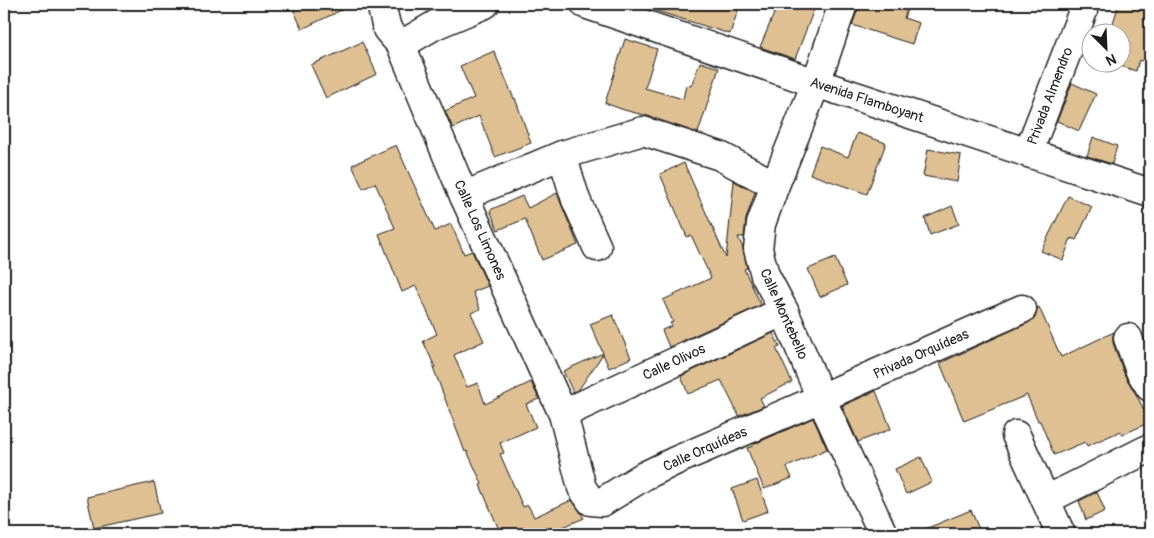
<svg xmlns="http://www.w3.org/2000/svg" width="1154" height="538" font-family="Pangolin,sans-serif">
  <rect width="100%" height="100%" fill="#fff"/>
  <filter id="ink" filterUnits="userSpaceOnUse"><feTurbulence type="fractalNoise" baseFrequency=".02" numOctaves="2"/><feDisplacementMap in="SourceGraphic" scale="10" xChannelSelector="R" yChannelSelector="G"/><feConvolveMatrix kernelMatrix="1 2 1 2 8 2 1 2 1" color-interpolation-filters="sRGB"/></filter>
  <g filter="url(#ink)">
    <g fill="#dfc092" stroke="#1c1c1c">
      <polygon points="291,4 354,4 302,29"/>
      <polygon points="647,4 740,4 730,34 647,8"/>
      <polygon points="778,4 816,4 795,59 760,47"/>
      <polygon points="858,4 909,4 904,18 919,23 912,44 852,25 858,9"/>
      <polygon points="1119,4 1150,4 1150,46 1145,62 1139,60 1136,71 1108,62 1122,62 1122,32 1110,32"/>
      <polygon points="625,39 657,49 645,88 683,99 686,85 691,86 700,62 719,68 698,133 648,116 624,110 605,103"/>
      <polygon points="362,42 377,74 326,98 311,65"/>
      <polygon points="494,51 514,99 515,98 531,143 495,157 479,116 453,128 445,111 474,98 460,66"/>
      <polygon points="1072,83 1096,94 1079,131 1057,121"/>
      <polygon points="857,133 886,143 867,194 810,174 820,146 848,157"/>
      <polygon points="1093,137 1117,146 1112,164 1087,156"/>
      <polygon points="396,145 435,231 451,224 464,254 472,251 488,286 473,292 480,309 471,313 484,341 454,355 467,387 478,383 485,404 531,382 539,399 526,404 536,427 500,443 504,453 500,454 523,507 528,505 534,517 572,500 581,513 584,518 547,534 496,534 500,532 480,485 482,484 467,451 465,452 433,367 435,367 423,341 437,334 416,286 402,292 379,234 395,228 375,183 363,189 352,165"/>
      <polygon points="928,149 961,155 957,182 923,176"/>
      <polygon points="684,163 726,258 734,181 755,192 746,219 744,237 738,237 743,248 747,268 744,269 761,305 669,347 662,330 672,326 670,323 673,322 663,300 711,278 691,235 687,237 660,174"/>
      <polygon points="557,193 562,206 578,245 542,260 525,219 498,230 490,210 522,196 528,208"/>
      <polygon points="1068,196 1092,207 1076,240 1071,238 1063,260 1041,251"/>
      <polygon points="952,206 959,224 930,235 925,218"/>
      <polygon points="835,258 847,285 820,297 808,269"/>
      <polygon points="1039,307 1061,357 1114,332 1113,336 1113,343 1125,376 1137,396 1150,422 1122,435 1121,431 1087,446 1085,442 1054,455 1040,421 1038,421 1027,395 964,421 940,363 1028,323 1035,318 1037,311 1037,308"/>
      <polygon points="613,315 631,358 609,368 603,354 579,389 573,392 563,371 603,353 590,324"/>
      <polygon points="773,333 780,347 776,348 792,382 760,398 764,406 739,416 721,380 688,394 681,376"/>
      <polygon points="876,391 891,429 858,442 842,406"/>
      <polygon points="813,418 827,449 787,467 792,478 764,489 747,448 753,446 752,445"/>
      <polygon points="921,457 932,482 906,494 895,469"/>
      <polygon points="757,480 768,511 743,520 732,489"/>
      <polygon points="154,482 161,513 94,528 87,497"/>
      <polygon points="1097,492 1105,511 1086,520 1079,501"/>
      <polygon points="971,510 981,534 913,534"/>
    </g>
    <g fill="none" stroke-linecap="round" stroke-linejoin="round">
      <defs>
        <g id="minor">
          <polyline points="381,4 387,29 401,45 464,196 563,414 582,488 591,501 602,502 644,476 675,461 821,398 1022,309"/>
          <polyline points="585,4 816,83 1150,193"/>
          <polyline points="843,4 816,83 775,185 761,224 758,249 765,275 784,311 821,398 883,534"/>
          <polyline points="401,45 435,25 485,4"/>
          <polyline points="1028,153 1083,11"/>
          <polyline points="562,155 576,200 597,247"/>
          <polyline points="464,196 562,155 643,131 720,156 775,185"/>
          <polyline points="1128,338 1140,371 1150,387"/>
          <polyline points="563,414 784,311"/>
          <polyline points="1016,435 1061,534"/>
          <polyline points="1046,500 1150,448"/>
        </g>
      </defs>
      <use href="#minor" stroke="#1c1c1c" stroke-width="31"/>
      <use href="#minor" stroke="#fff" stroke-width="28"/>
    </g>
  </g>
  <g text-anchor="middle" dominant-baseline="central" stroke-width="5" stroke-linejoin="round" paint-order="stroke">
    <g font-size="14" fill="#1c1c1c" stroke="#fff">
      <text transform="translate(1050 96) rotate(-69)">Privada Almendro</text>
      <text transform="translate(867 100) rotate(18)">Avenida Flamboyant</text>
      <text transform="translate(480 230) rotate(66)">Calle Los Limones</text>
      <text transform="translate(784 314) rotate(66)">Calle Montebello</text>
      <text transform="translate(921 354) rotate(-24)">Privada Orquídeas</text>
      <text transform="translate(674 362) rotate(-25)">Calle Olivos</text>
      <text transform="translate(705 449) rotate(-24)">Calle Orquídeas</text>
    </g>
  </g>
  <rect width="1154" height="538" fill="none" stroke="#fff" stroke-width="20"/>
  <rect x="10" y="10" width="1134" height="518" fill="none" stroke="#1c1c1c" stroke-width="2" filter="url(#ink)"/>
  <g transform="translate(1106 48) rotate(156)"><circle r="24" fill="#ffffff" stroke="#a4a4a4"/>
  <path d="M0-4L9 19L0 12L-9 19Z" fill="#1c1c1c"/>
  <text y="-8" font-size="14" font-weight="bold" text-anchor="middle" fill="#1c1c1c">N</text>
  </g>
</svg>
